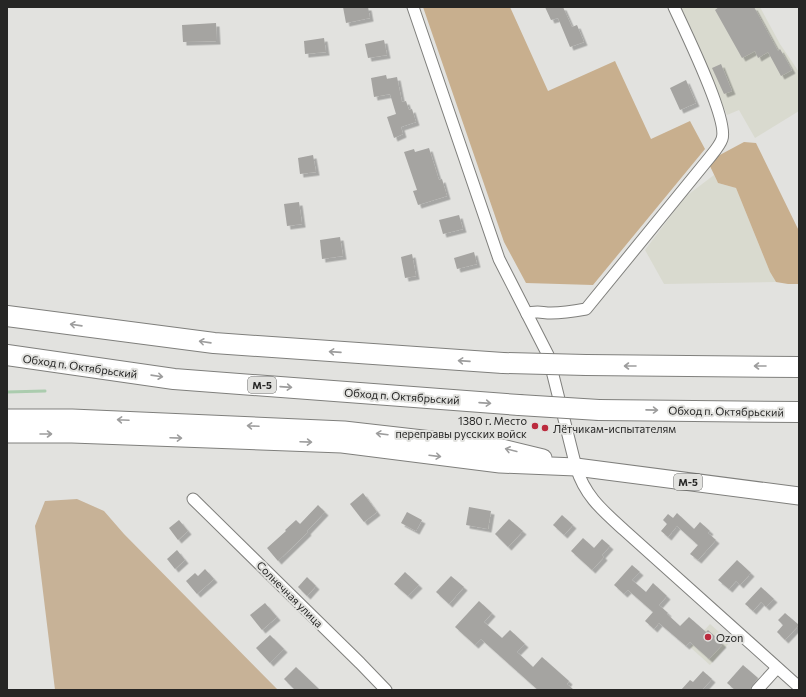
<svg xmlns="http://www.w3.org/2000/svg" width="806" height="697" font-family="Commissioner,sans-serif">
  <defs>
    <filter id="shadow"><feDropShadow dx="3.5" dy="3.5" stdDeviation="0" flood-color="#0004"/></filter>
  </defs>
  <rect width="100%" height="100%" fill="#e2e2df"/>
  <g fill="#d9dacf">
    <polygon points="681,7 760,7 780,44 799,72 799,111 755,138 739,110 727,115"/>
    <polygon points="714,175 718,183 736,188 770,272 776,282 664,284 645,250 685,197"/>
    <polygon points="710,624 730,642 710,665 690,647"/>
  </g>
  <polygon fill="#c7b297" points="77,499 104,511 124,534 278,690 55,690 35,526 45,501"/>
  <g fill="#c8af8e">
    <polygon points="423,7 510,7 548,91 615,61 651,139 690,121 705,149 593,285 526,283 504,242"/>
    <polygon points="744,142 756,143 799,231 799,284 788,284 776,282 770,272 736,188 718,183 709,164 716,157"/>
  </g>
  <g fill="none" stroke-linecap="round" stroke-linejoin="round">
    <polyline stroke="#abccae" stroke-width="3" points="7,392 45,391"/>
  </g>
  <g fill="#a5a4a1" filter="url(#shadow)">
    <polygon points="343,7 368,7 370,18 346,23"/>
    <polygon points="545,7 563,7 572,27 577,25 584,42 570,47 558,18 551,20"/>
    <polygon points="719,7 754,7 778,51 780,49 792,70 781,76 768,52 758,58 755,51 742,58 715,10"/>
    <polygon points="216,23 217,41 183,42 182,25"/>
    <polygon points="324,38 326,52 305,54 304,41"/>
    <polygon points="384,40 387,55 368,58 365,44"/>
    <polygon points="721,64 732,91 724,94 712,68"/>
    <polygon points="386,75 387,79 397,77 402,102 406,101 409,110 412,109 416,122 401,127 403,134 394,138 387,117 396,114 390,94 374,97 371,78"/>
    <polygon points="686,80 696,103 680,110 670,88"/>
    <polygon points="429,148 439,180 442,179 447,196 418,205 413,191 417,190 404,152 414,149 415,152"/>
    <polygon points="313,155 316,172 300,174 298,158"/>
    <polygon points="299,202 302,224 287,226 284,204"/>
    <polygon points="459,215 463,229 443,234 439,220"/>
    <polygon points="340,237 343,256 322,259 320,240"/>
    <polygon points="474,252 477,264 457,269 454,258"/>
    <polygon points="412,254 416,276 405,278 401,257"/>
    <polygon points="363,493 377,512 364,522 350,504"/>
    <polygon points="318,505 325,512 307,531 308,532 278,561 267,548 286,531 285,530 296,520 300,524"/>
    <polygon points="469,507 491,511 488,529 466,525"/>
    <polygon points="407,512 422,520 416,531 401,523"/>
    <polygon points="677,513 694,529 700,522 710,531 708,533 716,540 698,560 690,554 698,545 677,526 668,537 661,531 667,524 663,520 668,514 673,518"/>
    <polygon points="562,515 573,525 564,535 553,525"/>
    <polygon points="509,519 523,531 508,547 495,534"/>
    <polygon points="179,520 188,531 178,540 169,528"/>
    <polygon points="583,538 594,548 602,539 610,546 602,555 604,557 592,570 571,551"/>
    <polygon points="177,550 185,560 175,569 167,559"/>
    <polygon points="737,560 751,573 740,585 736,581 729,589 718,580"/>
    <polygon points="632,565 640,572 632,580 646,592 653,583 667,596 659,605 668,613 667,614 680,626 689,617 706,632 708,630 723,644 709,659 690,642 686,646 659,623 654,629 645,621 653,612 628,590 624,594 614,585"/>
    <polygon points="205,569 214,579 197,594 186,581 195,573 198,576"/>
    <polygon points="405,572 419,585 408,596 394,584"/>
    <polygon points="451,576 464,587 449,604 436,592"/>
    <polygon points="307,577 316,586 307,596 298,587"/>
    <polygon points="761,587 774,599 766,607 761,602 753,611 745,604"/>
    <polygon points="479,601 492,613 484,622 502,638 510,630 525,644 517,652 533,667 542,657 569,681 567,684 574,690 538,690 481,639 475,645 455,627"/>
    <polygon points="265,603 277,617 262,630 250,615"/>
    <polygon points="785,613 799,625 785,640 777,632 783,625 778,620"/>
    <polygon points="270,635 284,649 270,663 256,648"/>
    <polygon points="743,665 758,678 749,690 735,690 727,683"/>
    <polygon points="296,667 320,690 295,690 284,679"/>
    <polygon points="703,671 712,679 702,690 681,690 690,680 693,682"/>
  </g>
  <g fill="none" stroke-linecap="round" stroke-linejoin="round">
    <defs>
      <g id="street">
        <path d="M413 7 499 259 548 355 576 467C585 496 602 510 624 530L799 687"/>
        <path d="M527 314C536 310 542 313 551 313 563 313 575 311 586 309L710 157C714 152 720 145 722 139 729 120 684 29 674 7"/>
        <polyline points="193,499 360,663 386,690"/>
        <polyline points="757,690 777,668"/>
      </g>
      <g id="primary">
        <polyline points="7,418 72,418 344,430 502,448 543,458"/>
        <polyline points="7,434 72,434 342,444 500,464 576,467 799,496"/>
      </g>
      <g id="highway">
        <polyline points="7,316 214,343 503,363"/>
        <polyline points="7,355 174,379 519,405"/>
        <polyline points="586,365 799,367"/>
        <polyline points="599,410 799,412"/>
      </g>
    </defs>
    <use href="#street" stroke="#7f7f7c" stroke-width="13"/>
    <use href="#primary" stroke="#7f7f7c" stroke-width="19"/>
    <use href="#highway" stroke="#7f7f7c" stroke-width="22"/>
    <use href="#street" stroke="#fff" stroke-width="11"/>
    <use href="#primary" stroke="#fff" stroke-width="17"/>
    <use href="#highway" stroke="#fff" stroke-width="20"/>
    <defs>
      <g id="highway-bridge">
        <polyline points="503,363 586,365"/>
        <polyline points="519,405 599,410"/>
      </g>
    </defs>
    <use href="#highway-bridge" stroke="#7f7f7c" stroke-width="22" stroke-linecap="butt"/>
    <use href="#highway-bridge" stroke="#fff" stroke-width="20"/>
  </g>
  <defs><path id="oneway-shaft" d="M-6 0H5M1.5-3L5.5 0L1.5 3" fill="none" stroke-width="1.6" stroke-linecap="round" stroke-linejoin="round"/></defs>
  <g stroke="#9d9d9d">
    <use href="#oneway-shaft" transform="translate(76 325) rotate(-172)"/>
    <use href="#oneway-shaft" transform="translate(205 342) rotate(-172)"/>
    <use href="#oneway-shaft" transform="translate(335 352) rotate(-176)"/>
    <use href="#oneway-shaft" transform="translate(464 361) rotate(-176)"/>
    <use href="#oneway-shaft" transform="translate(630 366) rotate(-180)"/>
    <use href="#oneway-shaft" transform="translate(760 366) rotate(-180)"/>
    <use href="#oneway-shaft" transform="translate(157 376) rotate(8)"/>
    <use href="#oneway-shaft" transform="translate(286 387) rotate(4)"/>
    <use href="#oneway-shaft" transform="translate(485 403) rotate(4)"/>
    <use href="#oneway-shaft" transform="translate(652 410) rotate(1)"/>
    <use href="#oneway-shaft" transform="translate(123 420) rotate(-177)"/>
    <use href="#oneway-shaft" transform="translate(253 426) rotate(-177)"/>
    <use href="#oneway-shaft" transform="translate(46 434)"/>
    <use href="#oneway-shaft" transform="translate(382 434) rotate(-173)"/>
    <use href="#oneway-shaft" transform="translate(176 438) rotate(2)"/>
    <use href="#oneway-shaft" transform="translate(306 442) rotate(2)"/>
    <use href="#oneway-shaft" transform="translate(511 450) rotate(-166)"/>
    <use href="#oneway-shaft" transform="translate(435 456) rotate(7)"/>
  </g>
  <g fill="#bb2a3d" stroke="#e2e2df" stroke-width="1.5">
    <circle cx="535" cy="426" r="4"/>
    <circle cx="545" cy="428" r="4"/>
    <circle cx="708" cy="637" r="4"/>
  </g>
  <g text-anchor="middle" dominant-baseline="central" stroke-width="4" stroke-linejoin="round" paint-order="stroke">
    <g fill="#e2e2df" stroke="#5e5e5d" stroke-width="1">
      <rect x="248" y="377" width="28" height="16" rx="3"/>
      <rect x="674" y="474" width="28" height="16" rx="3"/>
    </g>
    <g font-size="10" font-weight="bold" fill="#262625">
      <text x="262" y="385">М-5</text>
      <text x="688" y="482">М-5</text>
    </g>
    <g font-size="11" fill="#262625" stroke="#e2e2df">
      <text transform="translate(80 366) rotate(8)">Обход п. Октябрьский</text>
      <text transform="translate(402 396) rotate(4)">Обход п. Октябрьский</text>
      <text transform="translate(726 411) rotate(1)">Обход п. Октябрьский</text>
      <text transform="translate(290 594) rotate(45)">Солнечная улица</text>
    </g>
    <g font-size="11" fill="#262625" stroke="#e2e2df" text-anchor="start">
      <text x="527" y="420" text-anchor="end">1380 г. Место<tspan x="527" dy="13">переправы русских войск</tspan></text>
      <text x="553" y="428">Лётчикам-испытателям</text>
      <text x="716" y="637">Ozon</text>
    </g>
  </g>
  <rect width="806" height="697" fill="none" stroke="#262625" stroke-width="16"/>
</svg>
